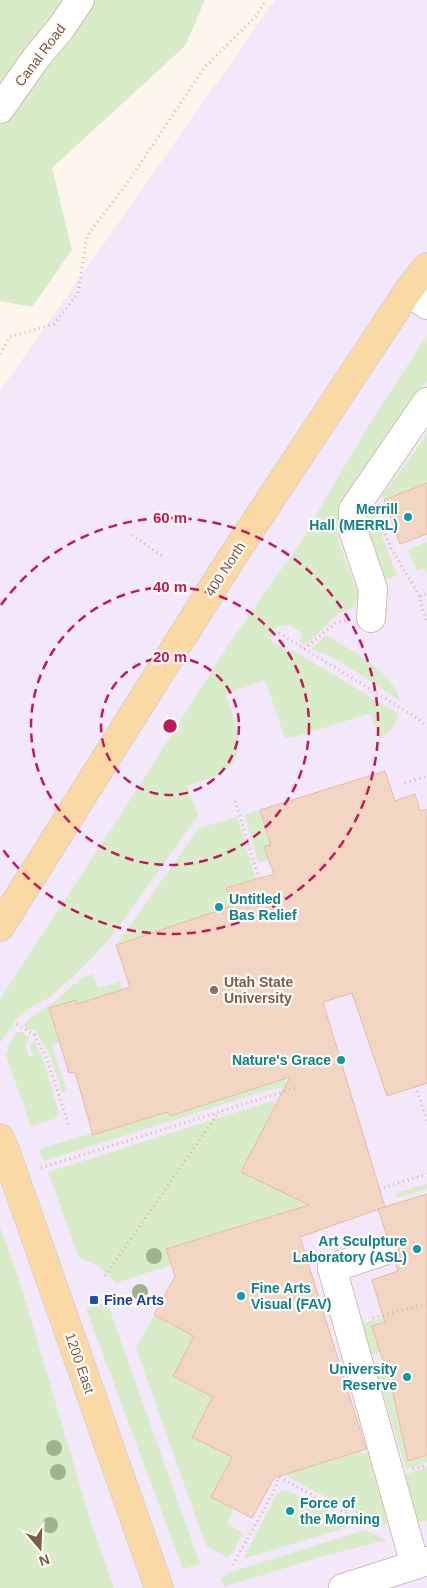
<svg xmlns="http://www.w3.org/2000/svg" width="427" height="1588" font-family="Arial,sans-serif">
  <rect width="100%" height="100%" fill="#fdf6ec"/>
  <polygon fill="#f3e8fa" points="275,0 427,0 427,1588 0,1588 0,391"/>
  <g fill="#d8ecc9">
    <polygon points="0,0 205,0 185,46 52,168 72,250 32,307 0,301"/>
    <path d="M427 335V380L347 497 337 528 338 539 360 599C354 607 349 612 339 612L320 632 305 644 299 641 303 634 290 625 278 626 271 635 273 646 275 643 290 653 292 650 399 714C396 724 389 735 379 739L371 713 295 737 285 738 265 680 226 694C234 720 252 758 220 774 210 779 198 782 187 786L198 816 119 926 106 943 76 974 50 997 27 1010 17 1019 0 1043V999L132 797 232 639 305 536 320 508 367 428Z"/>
    <polygon points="427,434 427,483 384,500 382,496"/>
    <polygon points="370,504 397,575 382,581 364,526 365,518"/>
    <polygon points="427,542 427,575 424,568 416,570 408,549"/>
    <path d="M327 635C350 651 394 671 400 701L335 658 311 649Z"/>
    <polygon points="260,810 271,845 264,848 269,860 259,863 244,815"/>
    <polygon points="237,817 256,880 227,888 232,906 116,945 199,828"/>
    <path d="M93 974 98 988 120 982 122 989 77 1004 76 1000 49 1008 59 1042 52 1045 67 1092 62 1093 50 1056 35 1030C28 1031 23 1030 25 1022L59 998 74 984 79 983V979Z"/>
    <polygon points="17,1032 22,1032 30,1038 25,1045 29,1057 33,1055 30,1046 34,1041 43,1059 59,1114 57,1118 31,1127 6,1055 11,1040"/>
    <polygon points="285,1079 285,1087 272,1089 44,1161 39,1149 92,1133 93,1135 167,1112 170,1116"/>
    <polygon points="272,1101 275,1105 241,1172 309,1205 167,1248 171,1265 116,1283 99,1266 79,1258 48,1172"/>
    <polygon points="427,1184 427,1189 397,1198 396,1193"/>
    <polygon points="0,1227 22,1289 91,1523 114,1588 0,1588"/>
    <polygon points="107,1302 200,1564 183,1569 86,1309"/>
    <polygon points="154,1315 194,1336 173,1376 213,1397 232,1457 211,1496 234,1509 227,1523 243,1533 233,1553 227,1557 206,1546 136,1348"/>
    <polygon points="386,1317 387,1321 373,1326 380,1352 371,1355 361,1324"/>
    <polygon points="383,1361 393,1393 408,1461 427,1455 427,1462 406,1469 374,1364"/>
    <polygon points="379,1449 392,1522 381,1526 284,1475 358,1452 367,1453"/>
    <polygon points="427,1467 427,1521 418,1522 404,1475"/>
    <polygon points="286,1490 355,1525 243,1559 277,1493"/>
    <polygon points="365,1530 386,1540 320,1557 224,1587 221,1580 227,1573"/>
  </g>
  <g fill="#f3d5c3" stroke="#e6bba3">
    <polygon points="427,483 427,534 400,544 384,500"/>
    <polygon points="385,771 395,801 415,794 420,811 427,809 427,1083 387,1096 352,993 323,1002 385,1207 300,1237 366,1449 274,1478 252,1518 211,1497 232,1457 192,1437 213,1397 173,1376 194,1336 154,1315 175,1276 166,1249 309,1205 241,1172 290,1077 170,1116 167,1112 93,1135 75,1072 69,1073 49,1008 76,1000 77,1004 130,987 116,945 232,906 226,888 274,874 264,847 271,845 260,810"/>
    <polygon points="427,1194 427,1455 408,1461 393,1393 372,1326 385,1322 372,1280 398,1271 395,1262 399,1254 399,1246 395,1240 387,1236 378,1209"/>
  </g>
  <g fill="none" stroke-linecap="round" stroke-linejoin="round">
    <defs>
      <g id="minor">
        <polyline points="0,109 36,58 61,28 80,0"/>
        <polyline points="408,291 427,305"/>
        <polyline points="371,618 373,589 353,530 353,510 427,402"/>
        <polyline points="384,1251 332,1268 415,1565"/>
        <polyline points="343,1588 427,1561"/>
      </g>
      <g id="major">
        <polyline points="0,927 231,559 408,291 427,267"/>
        <polyline points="0,1138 5,1150 159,1588"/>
      </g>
    </defs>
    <use href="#minor" stroke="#d1beb0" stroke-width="30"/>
    <use href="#major" stroke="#dad1cd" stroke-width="30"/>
    <g stroke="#d9b8a5" stroke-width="3" stroke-dasharray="1 4" stroke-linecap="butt">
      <polyline points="0,354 10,337 54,324 78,293 87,236 130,179 204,68 256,16 266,0"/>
      <polyline points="380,520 390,546 420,597 420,602 427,622"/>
      <polyline points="132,535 162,556"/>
      <polyline points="420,597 427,593"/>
      <polyline points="279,633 417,718 427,727"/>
      <polyline points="304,649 337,622 346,621"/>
      <polyline points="405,783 427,776"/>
      <polyline points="235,801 259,879"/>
      <polyline points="17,1024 34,1035 47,1059 69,1126"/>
      <polyline points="416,1086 427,1122"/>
      <polyline points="41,1168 298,1087"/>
      <polyline points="379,1189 427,1174"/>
      <polyline points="105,1276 219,1112"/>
      <polyline points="373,1318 427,1303"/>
      <polyline points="413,1469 427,1465"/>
      <polyline points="233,1565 275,1489 279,1477 368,1525"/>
    </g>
    <use href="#minor" stroke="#fff" stroke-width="28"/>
    <use href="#major" stroke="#fbd9a5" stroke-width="28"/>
  </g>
  <g fill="#a0b28e">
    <circle cx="154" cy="1256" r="8"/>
    <circle cx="140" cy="1292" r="8"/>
    <circle cx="54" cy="1448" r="8"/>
    <circle cx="58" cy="1472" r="8"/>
    <circle cx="50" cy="1525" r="8"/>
  </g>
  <g fill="none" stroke="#c2185b" stroke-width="2.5" stroke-dasharray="9 6">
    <circle cx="170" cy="726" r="69"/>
    <circle cx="170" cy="726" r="139"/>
    <path d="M1 605A208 208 0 1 1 1 847"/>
  </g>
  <g fill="#0f9aa8" stroke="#fffaf3" stroke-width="2">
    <circle cx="408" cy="517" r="5"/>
    <circle cx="219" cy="907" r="5"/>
    <circle cx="341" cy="1060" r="5"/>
    <circle cx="417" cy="1249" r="5"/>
    <circle cx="241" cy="1296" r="5"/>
    <circle cx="407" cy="1377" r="5"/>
    <circle cx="290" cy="1511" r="5"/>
  </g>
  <circle fill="#8d6e63" stroke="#fffaf3" stroke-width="2" cx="214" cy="990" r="5"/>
  <rect fill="#1a4fb4" stroke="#fffaf3" stroke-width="2" x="89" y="1295" width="10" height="10" rx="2.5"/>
  <g text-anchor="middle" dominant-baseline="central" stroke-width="4.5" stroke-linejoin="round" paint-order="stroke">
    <g font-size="14" fill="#7a5c4d" stroke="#fffaf3">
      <text transform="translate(40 55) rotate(-53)">Canal Road</text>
      <text transform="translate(225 569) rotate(-57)">400 North</text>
      <text transform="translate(80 1363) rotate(71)">1200 East</text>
    </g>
    <g font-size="14" font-weight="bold" fill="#0d838f" stroke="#fffaf3" text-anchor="end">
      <text x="398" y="509">Merrill<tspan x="398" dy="16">Hall (MERRL)</tspan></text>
      <text x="229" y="899" text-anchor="start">Untitled<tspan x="229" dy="16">Bas Relief</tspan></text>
      <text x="331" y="1060">Nature's Grace</text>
      <text x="407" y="1241">Art Sculpture<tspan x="407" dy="16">Laboratory (ASL)</tspan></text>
      <text x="251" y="1288" text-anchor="start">Fine Arts<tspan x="251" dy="16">Visual (FAV)</tspan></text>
      <text x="397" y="1369">University<tspan x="397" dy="16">Reserve</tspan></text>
      <text x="300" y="1503" text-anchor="start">Force of<tspan x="300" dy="16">the Morning</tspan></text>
    </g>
    <g font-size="14" font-weight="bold" fill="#785e54" stroke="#fffaf3" text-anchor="start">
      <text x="224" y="982">Utah State<tspan x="224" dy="16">University</tspan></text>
    </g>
    <g font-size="14" font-weight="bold" fill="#164399" stroke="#fffaf3" text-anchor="start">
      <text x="104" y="1300">Fine Arts</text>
    </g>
  </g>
  <circle cx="170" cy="726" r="8" fill="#c2185b" stroke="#fffaf3" stroke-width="2.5"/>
  <g font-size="15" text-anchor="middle" font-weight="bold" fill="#c2185b" stroke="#fffaf3" stroke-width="4.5" stroke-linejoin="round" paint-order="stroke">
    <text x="170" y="523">60 m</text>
    <text x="170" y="592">40 m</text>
    <text x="170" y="662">20 m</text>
  </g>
  <g transform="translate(40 1548) rotate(161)" stroke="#fffaf3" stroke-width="4" paint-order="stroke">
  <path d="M0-4L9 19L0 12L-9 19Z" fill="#7a5c4d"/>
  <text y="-8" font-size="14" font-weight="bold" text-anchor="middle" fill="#7a5c4d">N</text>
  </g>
</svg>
